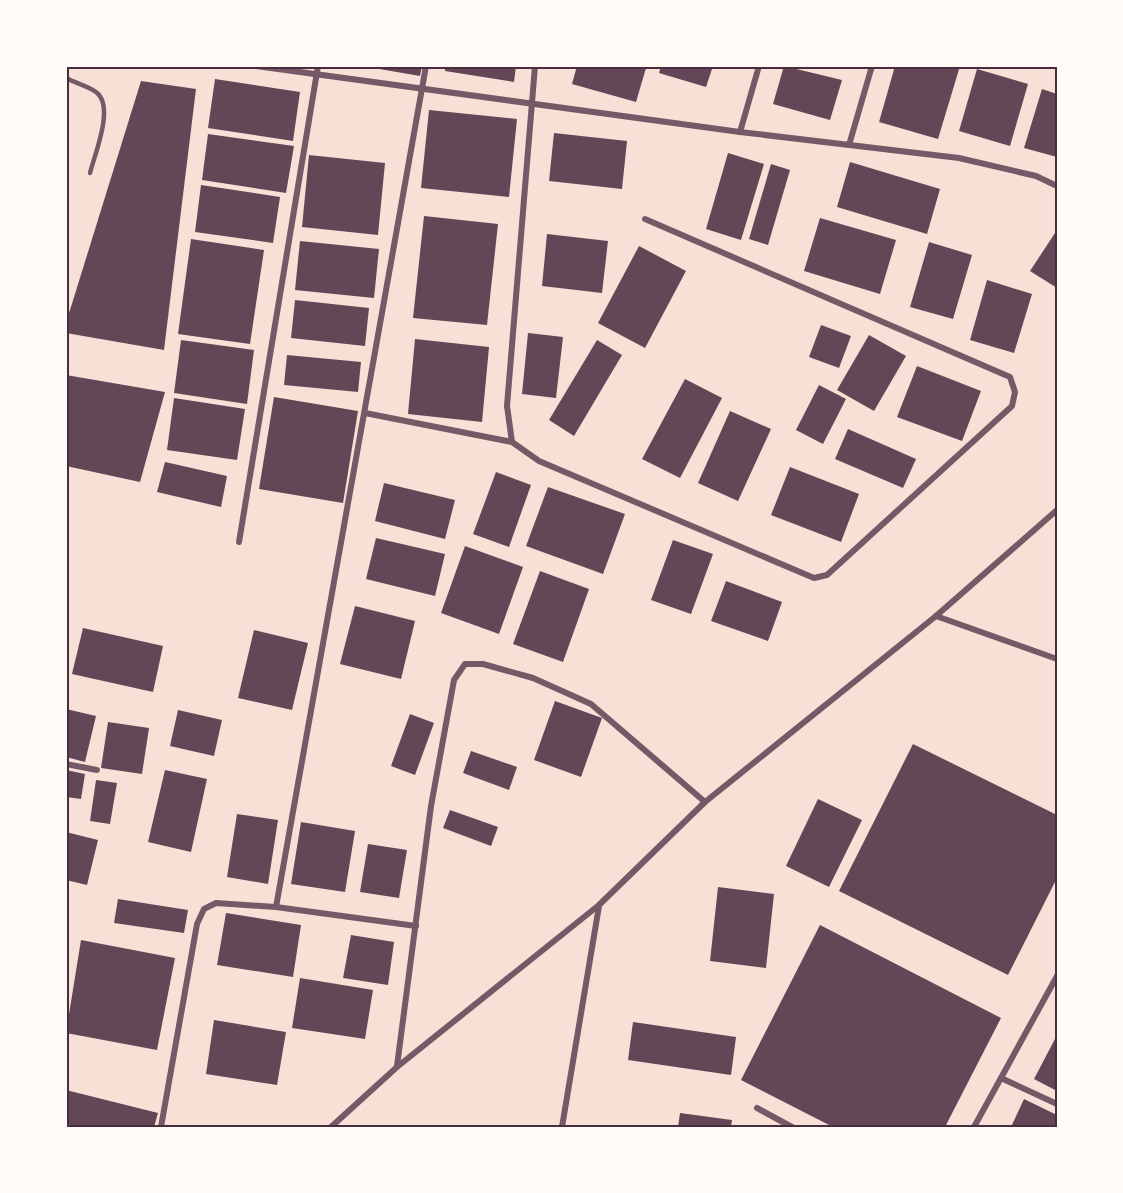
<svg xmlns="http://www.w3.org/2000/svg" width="1123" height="1193" font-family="'Work Sans',sans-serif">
  <rect width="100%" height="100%" fill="#f7e1d7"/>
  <g fill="#644757">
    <polygon points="362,66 422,66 420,76"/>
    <polygon points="445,66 516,66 514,82 445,71"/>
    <polygon points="577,66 640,66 646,68 636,102 572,84"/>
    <polygon points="661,66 713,66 706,87 659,73"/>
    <polygon points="784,66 842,80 830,120 773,104"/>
    <polygon points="895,66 960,66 938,139 879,122"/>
    <polygon points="977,69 1028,84 1010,146 959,131"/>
    <polygon points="215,79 300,92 293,141 208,128"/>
    <polygon points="141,81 196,89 164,350 66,333 66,323"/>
    <polygon points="1042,89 1057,94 1057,157 1024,148"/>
    <polygon points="429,110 517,119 509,197 421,188"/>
    <polygon points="554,133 627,141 622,189 549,181"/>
    <polygon points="208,134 294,146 286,193 202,180"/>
    <polygon points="728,153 764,164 741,240 706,229"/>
    <polygon points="309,155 385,163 378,235 302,227"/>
    <polygon points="850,162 940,189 927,234 837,207"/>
    <polygon points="771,164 790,170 768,245 749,239"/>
    <polygon points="201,185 280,197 273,243 195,232"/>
    <polygon points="424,216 498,224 487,325 413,318"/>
    <polygon points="820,218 896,240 880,294 804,271"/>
    <polygon points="1057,230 1057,288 1030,271"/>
    <polygon points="547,234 608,241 602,293 542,286"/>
    <polygon points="191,239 264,250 250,344 178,334"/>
    <polygon points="300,241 379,249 374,298 295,290"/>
    <polygon points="929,242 972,255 953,319 910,307"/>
    <polygon points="639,246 686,271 645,348 598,323"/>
    <polygon points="987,280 1032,294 1014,353 970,340"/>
    <polygon points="295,300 369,308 365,346 291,338"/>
    <polygon points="821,325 851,336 839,368 809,357"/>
    <polygon points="528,333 563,337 556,398 522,394"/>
    <polygon points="869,335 906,356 874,411 837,390"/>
    <polygon points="415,339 489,347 482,422 408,414"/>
    <polygon points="181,340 254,350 247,404 174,393"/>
    <polygon points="597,340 622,355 574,436 549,420"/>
    <polygon points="287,355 361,362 358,392 284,385"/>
    <polygon points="917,366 981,391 962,441 897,417"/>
    <polygon points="66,375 165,392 140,482 66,466"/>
    <polygon points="685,379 722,398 680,478 642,459"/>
    <polygon points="819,385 846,399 823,444 796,430"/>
    <polygon points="274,397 358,411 343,503 259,489"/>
    <polygon points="174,398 245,409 237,460 167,450"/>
    <polygon points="730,411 771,429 738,501 698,483"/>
    <polygon points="848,429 916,459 903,488 835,459"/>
    <polygon points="165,462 227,476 221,507 157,492"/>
    <polygon points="790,467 859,494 841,542 771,515"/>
    <polygon points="496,472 531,485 509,547 473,534"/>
    <polygon points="384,483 455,500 445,539 375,521"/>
    <polygon points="548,487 625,514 603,574 526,546"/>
    <polygon points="376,538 445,554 435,596 366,579"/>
    <polygon points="673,540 713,554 691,614 651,600"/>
    <polygon points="465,546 523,567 499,634 441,613"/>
    <polygon points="540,571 589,589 563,662 513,644"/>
    <polygon points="726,581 782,602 768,641 711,621"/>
    <polygon points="355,606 415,621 401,679 340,664"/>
    <polygon points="83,628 163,646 153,692 72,674"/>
    <polygon points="254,630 308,643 292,710 238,698"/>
    <polygon points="555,701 602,718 581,777 534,760"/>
    <polygon points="66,709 96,716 85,762 66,757"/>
    <polygon points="178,710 222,720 214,756 170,746"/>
    <polygon points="410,714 434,723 415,775 391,766"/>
    <polygon points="108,722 149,728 142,774 101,768"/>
    <polygon points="913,744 1057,815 1057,878 1008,975 839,891"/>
    <polygon points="471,751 517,767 509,790 463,773"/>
    <polygon points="66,770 85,774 81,799 66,797"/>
    <polygon points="165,770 207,779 191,852 148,842"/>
    <polygon points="96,780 117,783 110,824 90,821"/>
    <polygon points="818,799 862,820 829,887 786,866"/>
    <polygon points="450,810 498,827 491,846 443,828"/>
    <polygon points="237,814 278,820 268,884 227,877"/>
    <polygon points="301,822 355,831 345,892 291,884"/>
    <polygon points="66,832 98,840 87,885 66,880"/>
    <polygon points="368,844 407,850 399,898 360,892"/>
    <polygon points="718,887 774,894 766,968 710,961"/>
    <polygon points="118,899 188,910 184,933 114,923"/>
    <polygon points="226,913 301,925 293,977 217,965"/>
    <polygon points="820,925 1001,1018 945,1127 833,1127 741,1080"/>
    <polygon points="351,935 394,942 388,985 343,978"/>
    <polygon points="81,940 175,958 157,1050 66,1033"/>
    <polygon points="300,978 373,990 365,1039 292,1028"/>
    <polygon points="214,1020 286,1032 277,1085 206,1074"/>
    <polygon points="633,1022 736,1037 731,1075 628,1060"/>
    <polygon points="1057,1035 1057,1091 1034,1079"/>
    <polygon points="66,1090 158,1113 154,1127 66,1127"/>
    <polygon points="1024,1099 1057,1115 1057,1127 1011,1127"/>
    <polygon points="680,1113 732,1120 731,1127 678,1127"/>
  </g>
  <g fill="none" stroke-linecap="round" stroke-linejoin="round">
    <path stroke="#755966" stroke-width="4.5" d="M66 78C75 83 88 86 96 92 115 106 95 153 90 173"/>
    <g stroke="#755966" stroke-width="6">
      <polyline points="256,66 740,132 959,158 1036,176 1057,186"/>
      <polyline points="535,66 507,406 512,442 539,461 814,578 827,575 1012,406 1015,392 1010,377 645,219"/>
      <polyline points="740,132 759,66"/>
      <polyline points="849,145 872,66"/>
      <polyline points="365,413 512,442"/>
      <polyline points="239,542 318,66"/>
      <polyline points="936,616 1057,659"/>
      <polyline points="66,764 97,770"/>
      <polyline points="276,907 426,66"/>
      <polyline points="397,1066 431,806 454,680 465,664 483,664 533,678 591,704 705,802"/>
      <polyline points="1001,1078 1057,1104"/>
      <polyline points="757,1108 792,1127"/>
      <polyline points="161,1127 197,924 204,909 216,903 276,907 416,926"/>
      <polyline points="331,1127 397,1067 599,905 705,802 936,616 1057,510"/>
      <polyline points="562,1127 599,906"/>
      <polyline points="974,1127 1057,976"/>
    </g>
  </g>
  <rect width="1123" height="1193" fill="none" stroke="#fffaf5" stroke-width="135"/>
  <rect x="68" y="68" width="988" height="1058" fill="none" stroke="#4a2c40" stroke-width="2"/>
</svg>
